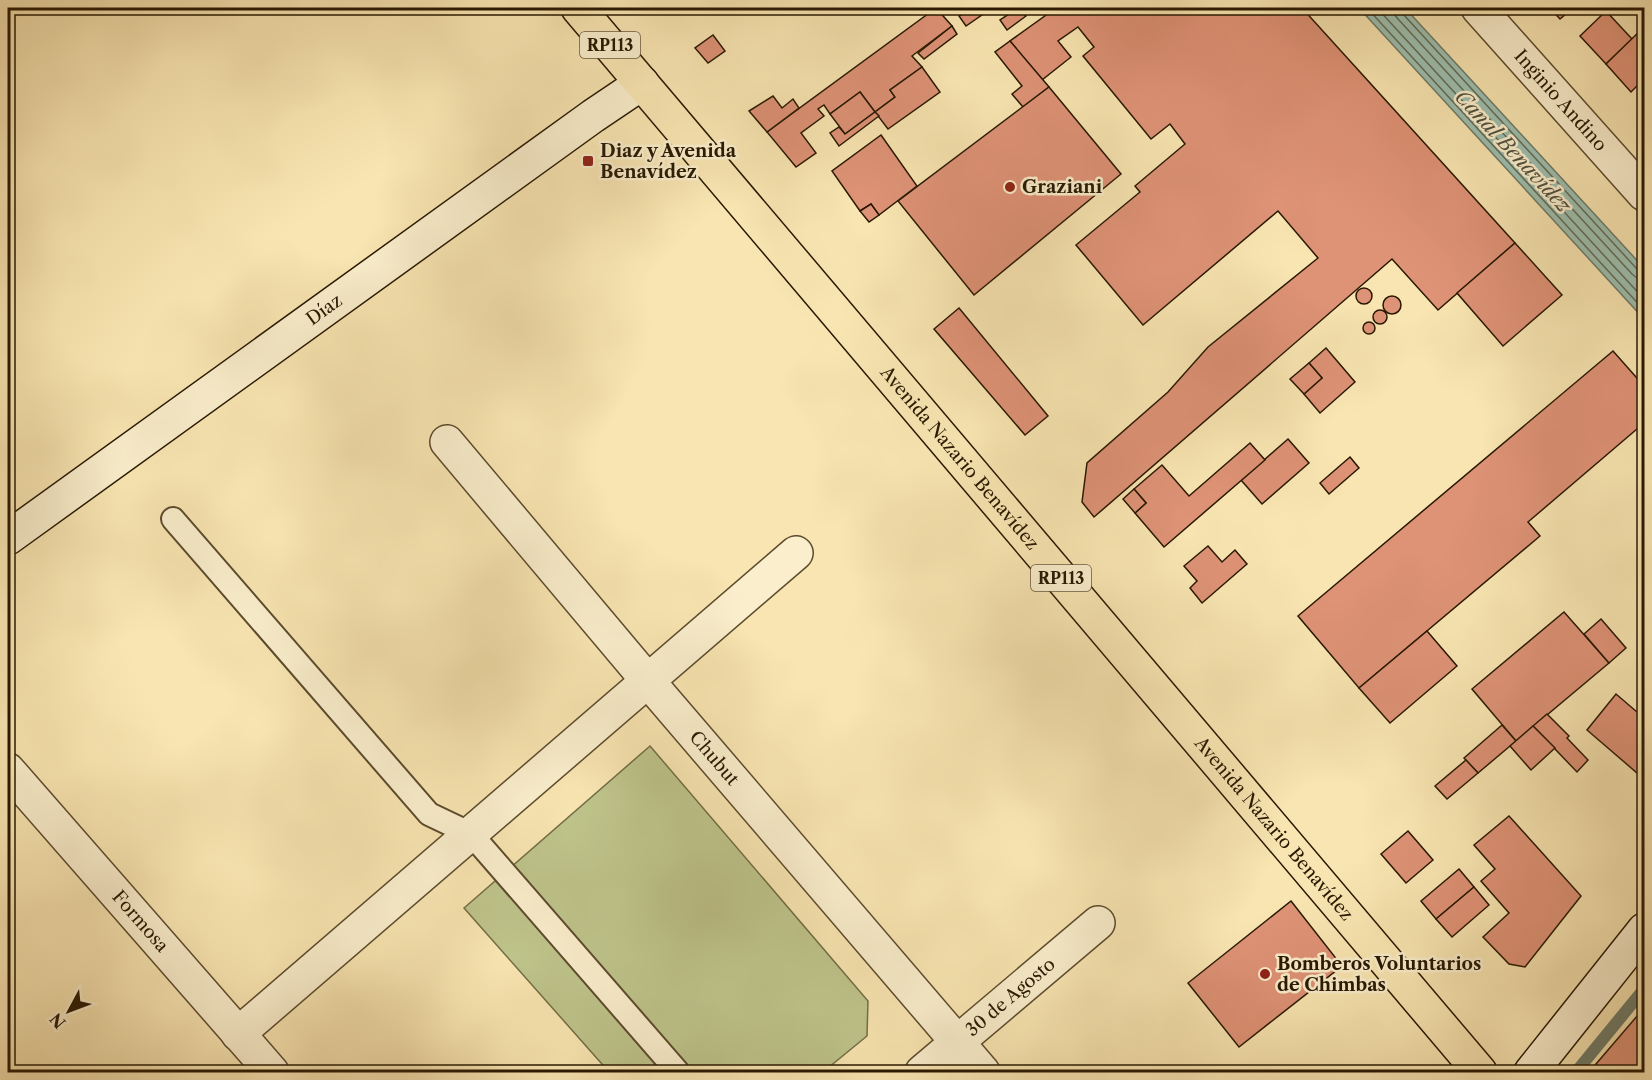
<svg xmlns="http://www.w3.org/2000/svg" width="1652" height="1080" font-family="'Libre Caslon Text',serif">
  <rect width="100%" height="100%" fill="#f8e5b1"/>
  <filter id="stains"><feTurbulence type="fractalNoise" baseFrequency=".00333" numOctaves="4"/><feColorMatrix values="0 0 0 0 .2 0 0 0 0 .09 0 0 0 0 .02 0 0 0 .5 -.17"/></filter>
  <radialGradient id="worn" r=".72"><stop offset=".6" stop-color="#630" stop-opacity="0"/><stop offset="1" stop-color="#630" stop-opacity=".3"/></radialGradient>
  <polygon fill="#bec48b" stroke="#736e46" stroke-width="1.5" points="650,746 868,1001 867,1036 823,1072 609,1072 464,908"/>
  <polygon fill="#9dbfaf" stroke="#6e7c6a" stroke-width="1.5" points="1359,8 1405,8 1644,268 1644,319"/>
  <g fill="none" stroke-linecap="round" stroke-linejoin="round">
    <g stroke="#626c58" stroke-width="1.5">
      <polyline points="1367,8 1644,310"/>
      <polyline points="1377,8 1644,299"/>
      <polyline points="1394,8 1394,14 1398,19 1632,274 1637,278 1644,279"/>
      <polyline points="1401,8 1403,14 1637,269 1644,271"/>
    </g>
    <polyline stroke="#6e7c6a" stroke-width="12" points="1576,1072 1644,989"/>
  </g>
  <g fill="#de9276" stroke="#281802" stroke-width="1.5">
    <polygon points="936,8 952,26 912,56 922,67 890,90 895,97 875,112 860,92 830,114 824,105 818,109 824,116 801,133 816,153 796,167 767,132"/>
    <polygon points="972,8 992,8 966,26 959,16"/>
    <polygon points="1018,8 1026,16 1007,30 1000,20"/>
    <polygon points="1056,8 1302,8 1515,243 1438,310 1392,259 1094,517 1082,502 1087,463 1168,392 1208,347 1318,258 1278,211 1143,325 1076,245 1140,192 1135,186 1185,144 1170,124 1151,139 1083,56 1094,47 1078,27 1058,41 1071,57 1042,80 1010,41"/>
    <polygon points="1550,8 1573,8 1560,19"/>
    <polygon points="1606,11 1632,39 1606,64 1580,36"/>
    <polygon points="952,26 957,34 924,59 918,53"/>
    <polygon points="1644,27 1644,79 1631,92 1606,64"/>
    <polygon points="713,35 725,51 708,63 695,48"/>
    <polygon points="1010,41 1049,87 1023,107 1012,94 1022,86 995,52"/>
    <polygon points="922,67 940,92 888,129 875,112 895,97 890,90"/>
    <polygon points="1049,87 1121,174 974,295 898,201"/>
    <polygon points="860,92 875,112 845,134 830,114"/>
    <polygon points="773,96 782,108 793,99 799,108 767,132 749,111"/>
    <polygon points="875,112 879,116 839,146 830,133 839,127 845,134"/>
    <polygon points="881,135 917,186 879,215 871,204 860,211 832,171"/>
    <polygon points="871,204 879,215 869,222 860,211"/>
    <polygon points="1515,243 1562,295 1503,346 1457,293"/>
    <circle cx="1364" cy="296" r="8"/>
    <circle cx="1392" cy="305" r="9"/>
    <polygon points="959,308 1048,416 1025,435 934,329"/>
    <circle cx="1380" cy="317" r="7"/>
    <circle cx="1369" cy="328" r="6"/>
    <polygon points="1326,348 1355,382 1320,413 1304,394 1322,378 1309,363"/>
    <polygon points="1613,351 1644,386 1644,423 1528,522 1540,536 1359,688 1298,616"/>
    <polygon points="1309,363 1322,378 1304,394 1290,379"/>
    <polygon points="1288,439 1309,463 1262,504 1241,480"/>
    <polygon points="1250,443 1265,460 1164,547 1135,513 1146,503 1134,489 1162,465 1189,496"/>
    <polygon points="1350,457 1359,468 1329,494 1320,483"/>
    <polygon points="1134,489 1146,503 1135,513 1123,499"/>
    <polygon points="1208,546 1222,562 1235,550 1247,564 1202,603 1190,588 1197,581 1184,566"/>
    <polygon points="1564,612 1609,663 1516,741 1472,689"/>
    <polygon points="1601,619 1626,648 1609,663 1584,634"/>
    <polygon points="1427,631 1457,666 1390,723 1359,688"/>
    <polygon points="1616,694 1644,718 1644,779 1587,730"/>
    <polygon points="1547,714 1569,736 1567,738 1588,760 1577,772 1533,726"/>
    <polygon points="1502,725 1516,741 1478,773 1464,758"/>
    <polygon points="1533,726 1555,748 1531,770 1510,746"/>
    <polygon points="1466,760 1478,773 1447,799 1435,786"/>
    <polygon points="1509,816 1581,896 1525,967 1509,964 1483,937 1509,913 1481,881 1495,869 1474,845"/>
    <polygon points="1408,831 1433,860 1406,883 1381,854"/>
    <polygon points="1459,869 1474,887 1436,919 1421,901"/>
    <polygon points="1474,887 1489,905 1452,937 1436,919"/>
    <polygon points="1291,901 1342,966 1239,1047 1188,983"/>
    <polygon points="1644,1008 1644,1072 1591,1072 1590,1071"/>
  </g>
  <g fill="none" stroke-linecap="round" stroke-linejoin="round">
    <defs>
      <polyline id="lane" points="173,519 429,814 471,834 678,1072"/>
      <g id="street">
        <path id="s1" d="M1478 8 1644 194"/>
        <path id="s2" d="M447 442 648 681 983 1072"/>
        <path id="s3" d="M8 770 272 1072"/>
        <polyline points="238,1034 796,553"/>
        <path id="s4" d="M922 1072 1098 923"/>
      </g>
      <g id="secondary">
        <path id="s5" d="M8 538 593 116 642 83"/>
        <polyline points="1531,1072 1644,930"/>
      </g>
      <g id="primary">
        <path id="s6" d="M578 8 1480 1072"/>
      </g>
    </defs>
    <use href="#lane" stroke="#5c4b2e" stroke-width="26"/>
    <use href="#street" stroke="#5c4b2e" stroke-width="36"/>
    <use href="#secondary" stroke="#281802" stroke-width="36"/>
    <use href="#primary" stroke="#281802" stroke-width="36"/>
    <use href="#lane" stroke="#faeecc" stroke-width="22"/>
    <use href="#street" stroke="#faeecc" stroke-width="33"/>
    <use href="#secondary" stroke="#faeecc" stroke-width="33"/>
    <use href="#primary" stroke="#f8e5b1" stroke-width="33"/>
  </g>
  <g fill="#8f2418" stroke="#faeecc" stroke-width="2">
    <rect x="582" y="155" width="12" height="12" rx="3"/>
    <circle cx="1010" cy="187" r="6"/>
    <circle cx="1265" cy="974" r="6"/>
  </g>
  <g text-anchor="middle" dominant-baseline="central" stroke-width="5" stroke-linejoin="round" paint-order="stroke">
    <g fill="#faeecc" stroke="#67583f" stroke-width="1.5">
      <rect x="580" y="32" width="60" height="26" rx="4.5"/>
      <rect x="1031" y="565" width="60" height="26" rx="4.5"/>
    </g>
    <g font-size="16" font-weight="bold" fill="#281802">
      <text x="610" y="45">RP113</text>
      <text x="1061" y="578">RP113</text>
    </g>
    <g font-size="18" fill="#281802" stroke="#faeecc">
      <text stroke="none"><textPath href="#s1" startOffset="124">Inginio Andino</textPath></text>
      <text stroke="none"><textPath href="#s5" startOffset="390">Díaz</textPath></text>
      <text stroke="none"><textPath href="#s6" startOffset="590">Avenida Nazario Benavídez</textPath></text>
      <text stroke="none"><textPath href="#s2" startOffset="414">Chubut</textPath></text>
      <text stroke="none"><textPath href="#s6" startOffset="1076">Avenida Nazario Benavídez</textPath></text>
      <text stroke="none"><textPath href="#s3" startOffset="201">Formosa</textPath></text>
      <text stroke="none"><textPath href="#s4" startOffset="116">30 de Agosto</textPath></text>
    </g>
    <g font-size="18" font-weight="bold" fill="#281802" stroke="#faeecc" text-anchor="start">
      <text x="600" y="151">Diaz y Avenida<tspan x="600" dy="21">Benavídez</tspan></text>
      <text x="1022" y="187">Graziani</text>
      <text x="1277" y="964">Bomberos Voluntarios<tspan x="1277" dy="21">de Chimbas</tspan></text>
    </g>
    <g font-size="20" font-style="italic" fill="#51523f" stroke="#faeecc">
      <text transform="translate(1513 151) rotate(47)">Canal Benavídez</text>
    </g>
  </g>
  <rect width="1652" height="1080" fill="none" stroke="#f8e5b1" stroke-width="30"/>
  <rect x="9" y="9" width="1634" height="1062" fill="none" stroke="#281802" stroke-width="3"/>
  <rect x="15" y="15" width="1622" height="1050" fill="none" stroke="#281802" stroke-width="1.5"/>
  <g transform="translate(69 1011) rotate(229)" stroke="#faeecc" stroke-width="4.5" paint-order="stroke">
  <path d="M0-4.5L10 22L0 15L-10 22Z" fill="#281802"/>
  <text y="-9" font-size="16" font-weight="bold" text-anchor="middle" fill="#281802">N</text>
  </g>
  <rect width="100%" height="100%" filter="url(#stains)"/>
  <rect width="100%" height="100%" fill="url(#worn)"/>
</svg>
